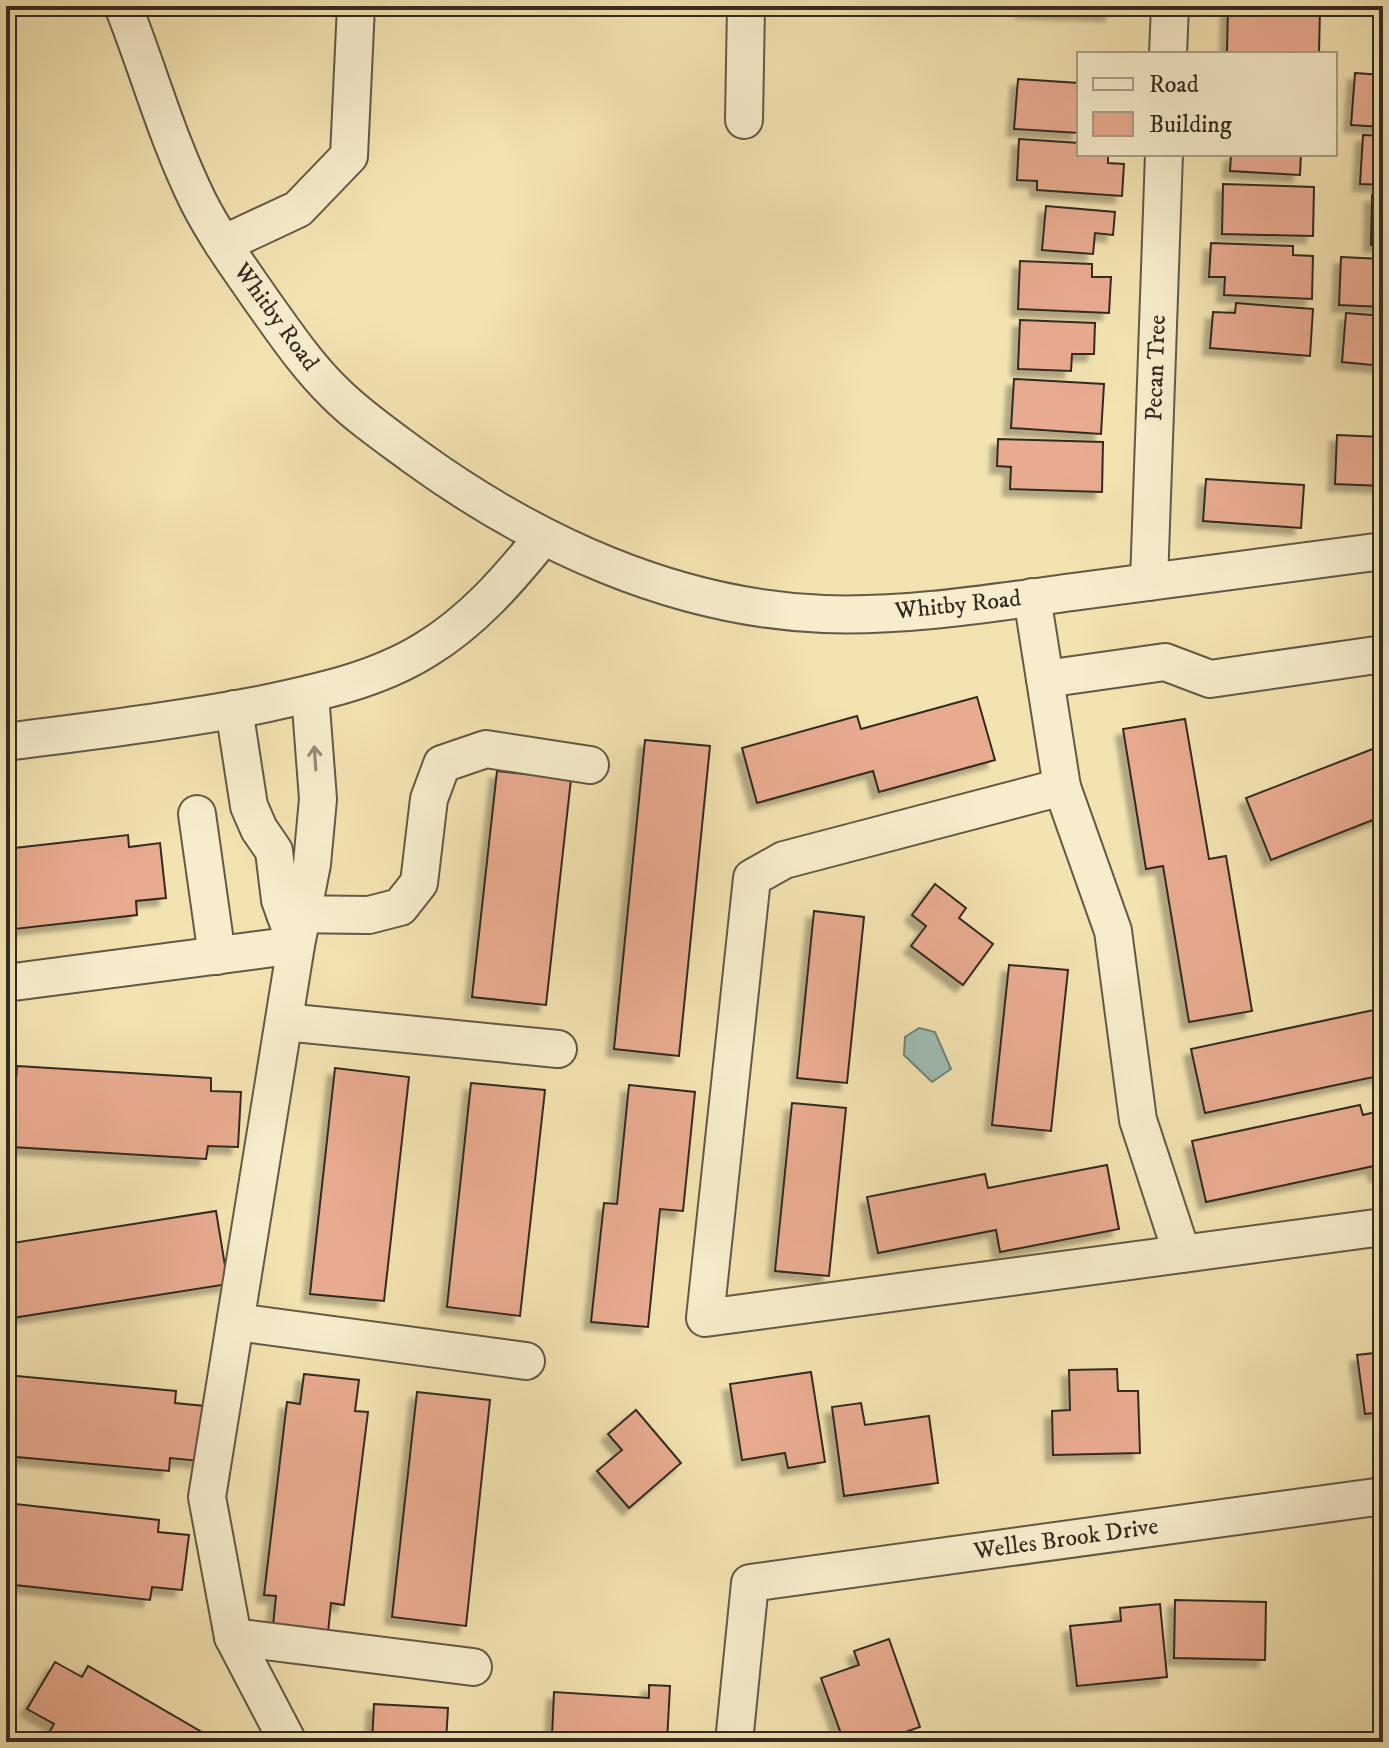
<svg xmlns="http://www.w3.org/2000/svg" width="1389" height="1748" font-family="'IM FELL DW Pica',serif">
  <defs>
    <filter id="shadow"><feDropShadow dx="-7" dy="7" stdDeviation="2" flood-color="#0004"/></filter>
  </defs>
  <rect width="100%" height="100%" fill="#f3e3b1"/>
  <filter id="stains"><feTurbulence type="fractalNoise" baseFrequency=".0025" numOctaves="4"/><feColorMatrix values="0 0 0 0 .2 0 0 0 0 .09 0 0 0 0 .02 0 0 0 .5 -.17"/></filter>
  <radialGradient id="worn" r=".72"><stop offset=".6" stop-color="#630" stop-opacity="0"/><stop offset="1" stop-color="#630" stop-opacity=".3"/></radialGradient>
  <polygon fill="#9dbdb3" stroke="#738379" stroke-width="2" points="919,1028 935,1032 951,1069 932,1082 904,1055 905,1037"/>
  <g fill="#e9ab90" stroke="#332b22" stroke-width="2" filter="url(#shadow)">
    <polygon points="1023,6 1112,6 1112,14 1023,11"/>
    <polygon points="1228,6 1320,8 1319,54 1227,52"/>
    <polygon points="1355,73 1383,75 1383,127 1351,125"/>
    <polygon points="1018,79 1079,83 1079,133 1014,129"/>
    <polygon points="1363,135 1383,136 1383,185 1360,184"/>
    <polygon points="1019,139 1079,143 1079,154 1108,154 1108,163 1124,164 1122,196 1037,190 1037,181 1017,180"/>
    <polygon points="1231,154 1301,154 1300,175 1230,171"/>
    <polygon points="1223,184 1314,187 1313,236 1222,234"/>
    <polygon points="1372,195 1383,196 1383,245 1371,245"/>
    <polygon points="1046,206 1115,212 1113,235 1095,233 1093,254 1042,250"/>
    <polygon points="1211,243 1293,246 1293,255 1313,256 1312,299 1224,295 1225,277 1209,277"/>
    <polygon points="1341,257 1383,259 1383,307 1339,305"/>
    <polygon points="1020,261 1092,264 1092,277 1111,277 1109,313 1018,309"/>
    <polygon points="1236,303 1313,309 1310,356 1210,348 1213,312 1235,313"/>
    <polygon points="1346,313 1383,316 1383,366 1342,362"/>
    <polygon points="1020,320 1095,323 1094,354 1072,354 1071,371 1018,369"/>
    <polygon points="1014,379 1104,384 1101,434 1011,428"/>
    <polygon points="1337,435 1383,437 1383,486 1335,484"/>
    <polygon points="998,439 1103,442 1102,492 1010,489 1011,467 997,466"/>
    <polygon points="1206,479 1304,485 1301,528 1203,521"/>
    <polygon points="977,697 995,760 879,792 873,771 757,803 742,748 857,716 861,729"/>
    <polygon points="1185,719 1209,859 1226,856 1252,1011 1189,1022 1163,866 1146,869 1123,729"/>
    <polygon points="645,740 710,746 679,1056 614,1049"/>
    <polygon points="1383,745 1383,816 1271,860 1246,798"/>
    <polygon points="497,771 571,779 546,1005 472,997"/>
    <polygon points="128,835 129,847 160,843 166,898 136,901 137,915 6,930 6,849"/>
    <polygon points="935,884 966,908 959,918 993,944 963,985 911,946 926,926 912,915"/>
    <polygon points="814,911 864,917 847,1083 797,1078"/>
    <polygon points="1009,965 1068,970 1051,1131 992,1125"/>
    <polygon points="1383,1008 1383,1075 1205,1113 1191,1049"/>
    <polygon points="17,1066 211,1078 211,1091 241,1092 238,1147 208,1146 206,1159 12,1147 13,1134 6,1133 6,1078 16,1079"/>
    <polygon points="335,1068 409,1077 384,1301 310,1294"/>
    <polygon points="471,1083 545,1090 520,1316 447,1307"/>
    <polygon points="629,1085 695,1092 683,1211 660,1209 648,1327 591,1322 604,1203 617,1204"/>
    <polygon points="792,1103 846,1108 829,1276 775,1271"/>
    <polygon points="1360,1105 1363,1115 1383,1110 1383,1174 1376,1175 1374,1166 1206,1202 1192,1141"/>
    <polygon points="1107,1165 1119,1229 1000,1252 996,1230 878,1253 867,1197 985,1174 988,1188"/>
    <polygon points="216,1211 228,1284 6,1319 6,1244"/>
    <polygon points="1383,1352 1383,1412 1365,1414 1357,1355"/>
    <polygon points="1117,1369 1118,1391 1138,1391 1140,1453 1053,1455 1052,1411 1070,1410 1069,1370"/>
    <polygon points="811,1372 825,1462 788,1468 785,1453 742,1460 730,1384"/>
    <polygon points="304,1374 359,1380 355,1411 368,1412 344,1605 331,1603 328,1633 273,1626 276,1596 264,1595 287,1402 300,1404"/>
    <polygon points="6,1375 176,1391 175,1403 205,1406 200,1461 170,1458 169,1471 6,1456"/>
    <polygon points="417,1392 490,1400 466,1626 392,1617"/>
    <polygon points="861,1403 865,1425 929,1416 938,1483 844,1496 832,1407"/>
    <polygon points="636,1410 681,1463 629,1508 597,1471 622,1450 608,1434"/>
    <polygon points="6,1503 159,1520 158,1532 189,1535 182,1590 152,1587 150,1600 6,1584"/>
    <polygon points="1175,1600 1266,1602 1265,1660 1174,1658"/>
    <polygon points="1160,1604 1167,1677 1077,1686 1070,1626 1121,1621 1120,1608"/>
    <polygon points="889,1639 920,1727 879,1741 876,1733 852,1742 844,1742 821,1678 859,1665 854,1651"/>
    <polygon points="55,1662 82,1677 88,1666 219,1742 57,1742 47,1736 54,1724 27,1709"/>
    <polygon points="649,1685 670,1686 667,1742 552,1736 554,1692 649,1698"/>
    <polygon points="374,1704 448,1708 446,1742 372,1742"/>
  </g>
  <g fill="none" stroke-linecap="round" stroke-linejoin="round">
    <defs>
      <g id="minor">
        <path d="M123 6C149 71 167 139 199 203 217 238 240 269 262 301 285 333 307 366 335 393 359 417 387 436 414 456 534 543 674 608 824 614 907 617 991 603 1073 592 1176 578 1280 565 1383 551"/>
        <polyline points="1168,54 1170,6"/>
        <polyline points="744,120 746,6"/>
        <polyline points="223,244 298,209 349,156 356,6"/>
        <polyline points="1149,582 1164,154"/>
        <polyline points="1032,597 1062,787 1113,931 1138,1120 1182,1254"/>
        <polyline points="1045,679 1165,662 1210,679 1383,654"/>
        <polyline points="234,709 249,806 259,829 274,851 280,900 293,936"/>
        <path d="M6 742C90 731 175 721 259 705 315 693 375 681 425 650 473 621 508 580 543 537"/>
        <polyline points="1062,787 784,860 752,878 705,1318 1383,1227"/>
        <polyline points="197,814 217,956"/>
        <polyline points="285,914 369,915 400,907 419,883 429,799 442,764 486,749 590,765"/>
        <polyline points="6,983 296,945"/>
        <polyline points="284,1022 558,1049"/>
        <polyline points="236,1322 526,1361"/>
        <polyline points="233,1637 473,1667"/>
        <polyline points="288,1742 233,1637 207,1497 296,945 312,864 318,799 310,694"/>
        <polyline points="734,1742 750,1583 1383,1496"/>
      </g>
    </defs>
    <use href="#minor" stroke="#635946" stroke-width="40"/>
    <use href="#minor" stroke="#f7edcc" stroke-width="36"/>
  </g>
  <defs><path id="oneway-shaft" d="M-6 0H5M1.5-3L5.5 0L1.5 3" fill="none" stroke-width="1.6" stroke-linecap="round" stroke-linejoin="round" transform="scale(2)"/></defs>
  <use stroke="#958c77" href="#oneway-shaft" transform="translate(315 758) rotate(-94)"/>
  <g text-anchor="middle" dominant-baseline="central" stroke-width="6" stroke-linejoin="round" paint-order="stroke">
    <g font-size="24" fill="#332b22" stroke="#f7edcc">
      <text transform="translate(276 317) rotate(54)">Whitby Road</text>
      <text transform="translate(1156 368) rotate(-88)">Pecan Tree</text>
      <text transform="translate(958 605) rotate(-6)">Whitby Road</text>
      <text transform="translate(1066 1539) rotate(-8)">Welles Brook Drive</text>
    </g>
  </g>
  <rect width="1389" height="1748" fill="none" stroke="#f3e3b1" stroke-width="32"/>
  <rect x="8" y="8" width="1373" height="1732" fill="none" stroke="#332b22" stroke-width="4"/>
  <rect x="16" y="16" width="1357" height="1716" fill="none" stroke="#332b22" stroke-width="2"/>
  <rect x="1077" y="52" width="260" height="104" fill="#f7edcc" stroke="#a99f88" stroke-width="2"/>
  <rect x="1093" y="78" width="40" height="12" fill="#f7edcc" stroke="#a99f88" stroke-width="2"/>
  <text x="1149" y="92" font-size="24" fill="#332b22">Road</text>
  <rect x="1093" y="112" width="40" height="24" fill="#e9ab90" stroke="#a99f88" stroke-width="2"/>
  <text x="1149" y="132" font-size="24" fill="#332b22">Building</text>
  <rect width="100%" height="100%" filter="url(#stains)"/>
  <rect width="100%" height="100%" fill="url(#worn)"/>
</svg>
